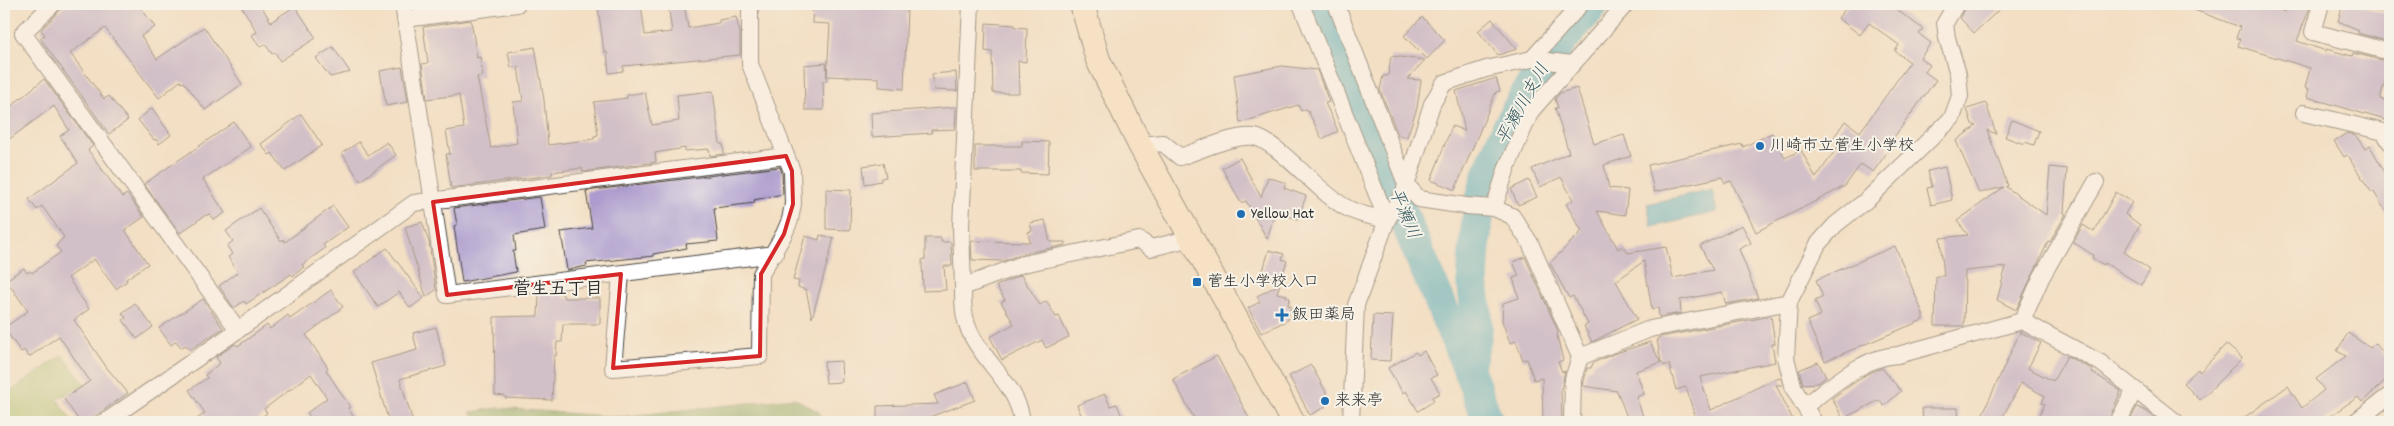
<svg xmlns="http://www.w3.org/2000/svg" width="2394" height="426" font-family="Dekko,'Klee One',sans-serif">
  <rect width="100%" height="100%" fill="#f7f3e8"/>
  <filter id="ink" filterUnits="userSpaceOnUse"><feTurbulence type="fractalNoise" baseFrequency=".02" numOctaves="2"/><feDisplacementMap in="SourceGraphic" scale="10" xChannelSelector="R" yChannelSelector="G"/><feConvolveMatrix kernelMatrix="1 2 1 2 8 2 1 2 1" color-interpolation-filters="sRGB"/></filter>
  <filter id="wash" filterUnits="userSpaceOnUse"><feTurbulence type="fractalNoise" baseFrequency=".0096" numOctaves="4" result="noise"/><feDisplacementMap in="SourceGraphic" scale="20" xChannelSelector="R" yChannelSelector="G"/><feGaussianBlur stdDeviation="1.12" result="paint"/><feColorMatrix in="noise" values="0 0 0 0 0 0 0 0 0 0 0 0 0 0 0 0 0 1.4 0 .05"/><feComposite in="paint" operator="in"/></filter>
  <g filter="url(#wash)">
    <rect width="100%" height="100%" fill="#f3dfc3"/>
    <polygon fill="#a0bf67" stroke="#667549" points="62,355 85,384 57,399 73,422 4,422 4,396"/>
    <polygon fill="#80a65c" stroke="#566844" points="794,398 819,412 824,422 479,422 470,412 499,408 618,417"/>
    <polygon fill="#45acc4" stroke="#386c78" points="1712,189 1717,212 1652,227 1647,204"/>
    <g fill="none" stroke-linecap="round" stroke-linejoin="round">
      <g stroke="#45acc4" stroke-width="32">
        <polyline points="1322,4 1350,73 1386,176 1468,368 1488,422"/>
        <path d="M1468 368C1471 355 1477 340 1477 327 1478 310 1472 292 1473 274 1474 248 1476 218 1483 192 1503 122 1545 56 1594 4"/>
      </g>
    </g>
    <g id="blocks">
      <g fill="#ac9bce">
        <polygon points="66,4 138,4 155,27 141,36 157,59 204,27 242,84 205,110 184,82 182,83 180,81 159,98 105,28 70,53 104,99 109,96 128,120 109,134 40,38 45,35 41,30"/>
        <polygon points="240,4 260,4 271,22 295,6 316,38 280,61 275,52 272,54 265,44 260,47 252,35 257,32"/>
        <polygon points="629,4 641,4 645,35 672,32 668,4 684,4 688,28 719,23 719,20 736,17 740,33 740,55 623,66 623,71 609,73 607,52 604,52 598,7"/>
        <polygon points="813,4 856,4 907,8 904,89 879,87 879,78 827,76 830,24 812,23"/>
        <polygon points="1849,4 1889,4 1923,29 1919,34 1931,43 1920,58 1930,65 1925,72 1936,80 1886,148 1889,150 1873,172 1861,164 1845,186 1756,232 1731,181 1725,183 1722,177 1654,192 1648,165 1742,144 1743,147 1772,133 1785,158 1801,150 1816,178 1841,142 1834,137 1845,121 1860,132 1910,62 1895,51 1899,45 1869,23 1860,35 1838,18"/>
        <polygon points="1966,4 2005,4 1974,33 1960,18"/>
        <polygon points="2185,4 2261,4 2285,12 2288,4 2311,4 2297,41 2326,51 2326,49 2352,56 2353,53 2390,62 2380,99 2389,101 2385,120 2307,97 2309,89 2305,88 2310,68 2238,46 2240,39 2236,38 2240,27 2184,6"/>
        <polygon points="2343,4 2353,4 2390,15 2390,42 2358,33 2359,30 2338,21"/>
        <polygon points="1422,17 1445,40 1427,59 1404,36"/>
        <polygon points="1492,19 1517,49 1498,55 1478,31"/>
        <polygon points="471,20 477,58 480,57 483,76 477,77 491,148 517,143 513,102 523,101 518,66 511,68 508,52 535,47 544,100 548,145 594,139 594,136 598,135 594,102 627,98 627,95 645,92 652,125 679,121 677,95 713,91 720,144 723,144 724,154 710,156 709,149 685,151 685,148 655,153 656,162 583,172 582,168 552,172 552,175 451,188 446,154 450,154 446,131 464,128 459,95 427,99 422,64 428,63 423,27"/>
        <polygon points="986,23 1015,25 1015,27 1027,28 1026,62 1018,61 1019,93 993,93 992,52 985,51"/>
        <polygon points="333,47 350,72 330,77 316,58"/>
        <polygon points="1391,56 1425,60 1407,79 1421,80 1417,108 1407,137 1398,135 1380,90 1383,76 1388,76"/>
        <polygon points="826,63 827,81 823,81 824,110 805,110 804,65"/>
        <polygon points="1282,66 1317,70 1329,102 1325,103 1338,131 1322,139 1307,109 1301,111 1298,105 1240,123 1234,75"/>
        <polygon points="402,67 408,102 386,106 380,71"/>
        <polygon points="956,72 957,91 934,90 932,74"/>
        <polygon points="1496,78 1500,91 1496,92 1455,190 1431,180 1452,126 1465,131 1456,91"/>
        <polygon points="44,79 93,146 88,150 122,197 127,194 144,217 125,230 148,264 126,279 127,281 116,289 94,259 68,278 89,309 74,320 107,368 128,393 87,422 80,422 64,399 90,381 59,336 29,357 24,350 21,352 4,328 28,311 6,280 24,268 27,273 30,271 32,273 61,252 56,246 64,237 42,206 37,210 29,199 78,163 60,136 69,130 54,106 4,143 4,112"/>
        <polygon points="1577,88 1594,144 1624,135 1631,156 1604,165 1609,188 1628,190 1625,215 1597,211 1618,249 1623,246 1628,253 1666,247 1673,278 1713,270 1700,246 1742,225 1751,243 1739,249 1758,298 1726,304 1722,292 1680,300 1681,313 1659,317 1658,307 1652,310 1644,261 1616,281 1637,319 1592,342 1584,326 1588,324 1573,296 1569,298 1550,263 1582,231 1566,204 1573,200 1561,177 1540,187 1532,169 1569,153 1555,108 1558,108 1555,99 1560,93"/>
        <polygon points="1986,103 1996,134 1987,130 2008,186 2006,187 2046,215 2050,167 2067,169 2064,213 2066,214 2050,242 2048,242 2016,310 1997,300 2006,267 1965,271 1964,326 1935,326 1936,276 1944,276 1940,238 1968,235 1957,221 2004,187 1979,193 1956,141 1976,126 1972,124 1967,109"/>
        <polygon points="956,107 955,129 931,130 932,133 872,137 871,113"/>
        <polygon points="152,108 171,135 159,144 156,139 154,140 138,120"/>
        <polygon points="301,114 322,145 285,171 272,153 269,155 261,144"/>
        <polygon points="2012,120 2039,131 2034,145 2025,142 2024,144 2005,137"/>
        <polygon points="234,122 251,147 203,179 225,213 214,220 210,214 204,216 180,233 144,184"/>
        <polygon points="2347,133 2356,136 2365,149 2370,146 2390,181 2390,219 2374,192 2372,193 2347,155 2344,157 2334,141"/>
        <polygon points="1022,141 1049,142 1048,174 1021,173 1021,171 975,171 975,146 1022,146"/>
        <polygon points="359,142 368,155 387,142 396,155 360,181 342,153"/>
        <polygon points="1240,158 1261,197 1268,177 1286,183 1284,188 1306,196 1298,219 1275,212 1267,239 1246,201 1241,203 1222,168"/>
        <polygon points="883,163 886,177 881,178 881,181 865,184 863,166"/>
        <polygon points="780,167 782,173 783,194 754,200 755,203 714,208 718,241 686,244 687,248 653,254 654,256 586,263 587,266 567,270 561,232 592,228 586,191"/>
        <polygon points="1945,167 1952,200 1931,205 1927,188 1932,187 1928,171"/>
        <polygon points="1529,180 1537,197 1518,205 1511,189"/>
        <polygon points="826,189 851,190 850,230 826,229"/>
        <polygon points="2116,192 2132,202 2125,214 2140,225 2124,252 2150,270 2141,285 2105,263 2104,265 2092,258 2093,255 2073,242 2083,225 2094,232"/>
        <polygon points="540,197 545,230 514,235 516,251 513,251 516,272 462,282 454,226 457,225 454,208"/>
        <polygon points="333,206 348,227 323,245 325,248 302,265 304,267 293,276 291,274 246,304 244,301 234,308 219,286 238,272 228,257 232,254 227,246 233,241 226,231 259,208 281,241 283,239 285,242"/>
        <polygon points="1045,220 1050,242 1065,242 1065,245 1021,254 1003,261 972,260 971,241 1030,242 1028,232 1032,231 1030,223"/>
        <polygon points="422,222 429,242 436,290 426,297 405,227"/>
        <polygon points="820,235 834,238 812,318 806,290 798,287 799,281 793,280 805,236 819,240"/>
        <polygon points="925,238 941,238 941,242 951,242 952,266 944,266 946,290 923,291 922,260 925,259"/>
        <polygon points="1895,246 1923,314 1923,320 1825,361 1807,321 1821,315 1815,301 1823,297 1816,280"/>
        <polygon points="387,248 424,298 410,308 399,292 378,307 354,272"/>
        <polygon points="1269,250 1284,254 1282,259 1287,261 1281,279 1262,274"/>
        <polygon points="1525,257 1558,331 1557,337 1563,360 1558,362 1562,372 1565,371 1561,391 1562,422 1543,422 1542,378 1534,380 1527,359 1523,360 1516,341 1510,343 1502,321 1503,303 1519,298 1513,278 1519,276 1513,262"/>
        <polygon points="1021,275 1040,305 1046,301 1056,317 1059,316 1069,337 1046,348 1042,340 1002,360 990,337 1014,324 1001,302 1005,300 996,286"/>
        <polygon points="1280,284 1277,293 1287,295 1286,297 1290,298 1288,305 1291,306 1288,320 1261,333 1248,308 1260,302 1257,296"/>
        <polygon points="331,290 343,307 306,335 328,368 326,370 350,407 348,408 353,416 344,422 314,422 307,413 327,398 311,374 264,409 267,413 254,422 193,422 205,413 189,390 207,378 205,375 220,363 216,357 235,344 238,346 267,325 270,329 288,315 290,319"/>
        <polygon points="549,292 562,293 564,298 600,298 600,324 563,324 562,342 557,342 556,356 554,356 552,400 505,398 505,396 495,395 494,317 538,316 539,294"/>
        <polygon points="203,299 223,328 190,350 186,345 181,348 176,341 171,345 159,328"/>
        <polygon points="135,303 153,327 137,339 123,320 126,318 122,313"/>
        <polygon points="1373,315 1393,316 1390,361 1371,360"/>
        <polygon points="1771,316 1775,344 1772,344 1775,362 1700,377 1711,410 1773,380 1781,378 1783,385 1776,385 1794,422 1685,422 1695,417 1686,387 1676,390 1669,364 1664,366 1662,362 1636,371 1644,394 1638,396 1637,399 1645,422 1629,422 1617,391 1583,386 1587,368 1591,368 1593,363 1613,354 1650,342 1661,363 1657,339 1660,337"/>
        <polygon points="436,327 446,366 400,379 413,422 389,422 371,363 417,350 413,333"/>
        <polygon points="2020,332 2041,343 2028,368 2053,381 2067,356 2093,370 2092,372 2121,391 2108,422 2036,422 2045,404 2042,403 2045,396 2021,383 2000,422 1979,422"/>
        <polygon points="2348,333 2370,348 2375,343 2390,360 2390,376 2362,402 2358,397 2321,422 2238,422 2288,386 2302,408 2324,390 2316,379 2346,356 2337,351"/>
        <polygon points="2226,344 2242,358 2200,400 2183,383 2198,369 2200,372"/>
        <polygon points="1424,351 1437,375 1431,378 1440,393 1432,397 1434,401 1418,411 1406,391 1403,393 1388,368 1416,352 1418,355"/>
        <polygon points="1217,356 1251,422 1196,422 1173,379"/>
        <polygon points="841,361 842,382 826,383 824,362"/>
        <polygon points="1818,362 1826,377 1818,383 1803,384 1799,370"/>
        <polygon points="1311,365 1326,392 1325,407 1310,415 1289,376"/>
        <polygon points="1882,368 1901,391 1884,406 1879,400 1843,419 1832,398 1867,374"/>
        <polygon points="968,382 975,400 916,422 877,422 877,406 938,404 934,395"/>
        <polygon points="1105,394 1110,406 1117,404 1123,419 1114,422 1084,422 1077,405"/>
        <polygon points="2137,407 2146,411 2160,422 2129,422"/>
        <polygon points="1922,408 1958,408 1959,422 1923,422"/>
      </g>
    </g>
  </g>
  <g filter="url(#ink)">
    <use href="#blocks" fill-opacity="0" stroke="#494642" stroke-width="1"/>
    <g fill="none" stroke-linecap="round" stroke-linejoin="round">
      <defs>
        <g id="street">
          <polyline points="53,4 23,33 238,330"/>
          <polyline points="403,4 447,295 775,254"/>
          <polyline points="1301,4 1387,220"/>
          <polyline points="1336,4 1406,184 1419,199 1466,206 1494,208 1512,216 1530,243 1580,357 1573,379 1572,422"/>
          <polyline points="2321,4 2313,32 2390,52"/>
          <polyline points="405,19 517,4"/>
          <polyline points="1532,59 1581,4"/>
          <polyline points="2304,113 2384,132 2390,142"/>
          <path d="M1140 145 1163 143 1180 157C1199 151 1235 134 1254 137 1278 141 1320 195 1347 208 1359 215 1375 217 1387 220"/>
          <polyline points="1494,208 1507,167 1531,111 1626,4"/>
          <polyline points="621,274 613,368 760,356 761,274 784,234 790,220 793,204 792,171 750,64 750,4"/>
          <polyline points="963,287 961,227 971,4"/>
          <polyline points="2022,321 2101,363 2176,422"/>
          <polyline points="1580,357 1650,329 1789,302"/>
          <path d="M1805 406C1832 386 1864 356 1898 355L2022 321 2041 278 2096 182"/>
          <polyline points="105,422 238,330 414,203 786,156"/>
          <path d="M1022 422C1019 387 984 363 970 332 963 318 963 303 963 287L1023 264 1139 240 1151 248 1192 238"/>
          <polyline points="1351,422 1356,305 1387,220 1404,192 1432,104 1444,83 1486,69 1532,59 1572,64"/>
          <polyline points="1814,422 1794,389 1786,358 1789,302 1818,244 1835,225 1868,199 1952,118 1960,96 1958,74 1947,38 1945,23 1956,4"/>
          <polyline points="2118,422 2134,391"/>
          <polyline points="2355,422 2390,395"/>
        </g>
        <polyline id="secondary" points="1082,4 1098,60 1140,145 1293,422"/>
      </defs>
      <use href="#street" stroke="#494642" stroke-width="18"/>
      <use href="#secondary" stroke="#494642" stroke-width="26"/>
      <use href="#street" stroke="#fff" stroke-width="16"/>
      <use href="#secondary" stroke="#fde5c5" stroke-width="24"/>
    </g>
  </g>
  <path d="M0 0H2394V426H0ZM786 156 792 171 793 204 784 234 761 274 760 356 613 368 621 274 447 295 433 202Z" fill="#f3dfc3" fill-opacity=".55" fill-rule="evenodd"/>
  <path fill="none" stroke="#d62828" stroke-width="4" stroke-linejoin="round" d="M786 156 792 171 793 204 784 234 761 274 760 356 613 368 621 274 447 295 433 202Z"/>
  <g fill="#1f6fb2" stroke="#f7f3e8" stroke-width="2">
    <circle cx="1760" cy="146" r="5"/>
    <circle cx="1241" cy="214" r="5"/>
    <rect x="1192" y="277" width="10" height="10" rx="2.5"/>
    <path d="M1279.5 307.5h5v5h5v5h-5v5h-5v-5h-5v-5h5z"/>
    <circle cx="1325" cy="401" r="5"/>
  </g>
  <g text-anchor="middle" dominant-baseline="central" stroke-width="4" stroke-linejoin="round" paint-order="stroke">
    <g font-size="16" fill="#2b2b2b" stroke="#f7f3e8" text-anchor="start">
      <text x="1770" y="146">川崎市立菅生小学校</text>
      <text x="1251" y="214">Yellow Hat</text>
      <text x="1207" y="282">菅生小学校入口</text>
      <text x="1292" y="315">飯田薬局</text>
      <text x="1335" y="401">来来亭</text>
    </g>
    <g font-size="18" font-style="italic" fill="#345861" stroke="#f7f3e8">
      <text transform="translate(1524 105) rotate(-61)">平瀬川支川</text>
      <text transform="translate(1403 214) rotate(67)">平瀬川</text>
    </g>
    <g font-size="18" font-weight="bold" fill="#2b2b2b" stroke="#f7f3e8">
      <text x="558" y="290">菅生五丁目</text>
    </g>
  </g>
  <rect width="2394" height="426" fill="none" stroke="#f7f3e8" stroke-width="20"/>
</svg>
